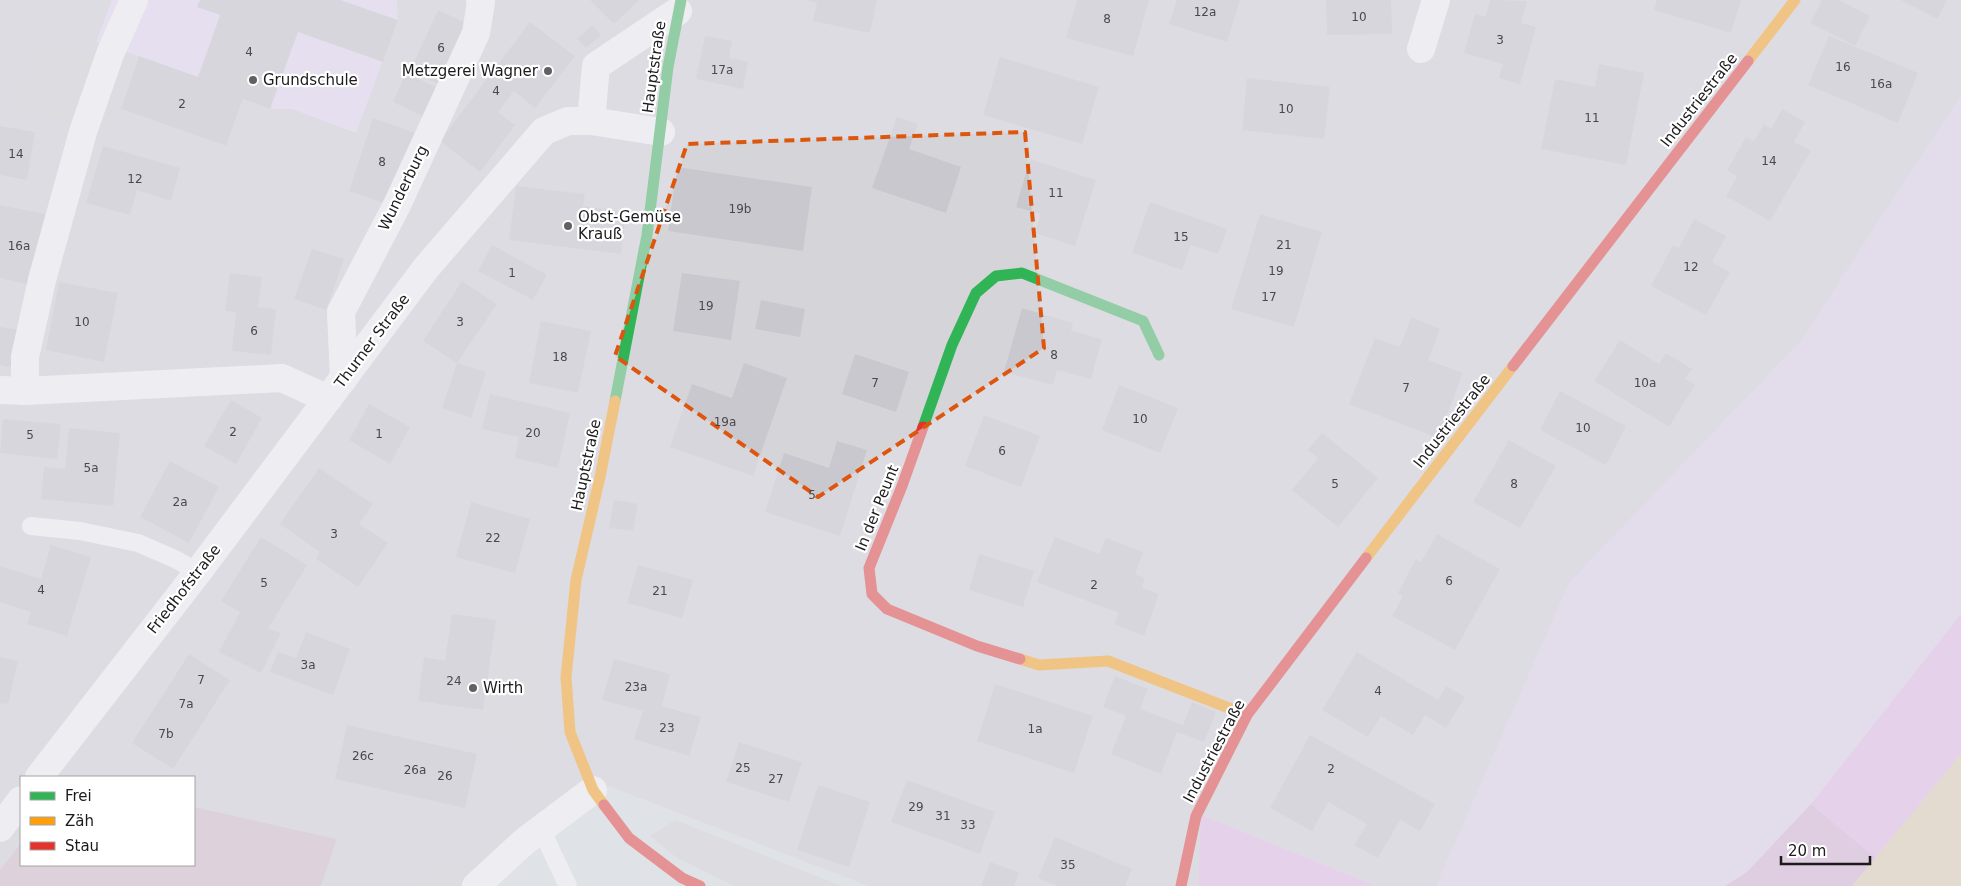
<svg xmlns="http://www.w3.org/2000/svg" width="1961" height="886" font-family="'DejaVu Sans',sans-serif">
  <rect width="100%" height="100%" fill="#e4e2ea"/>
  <polygon fill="#d5d5d9" points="0,0 1961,0 1961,95 1800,342 1569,583 1436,886 1376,886 1202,816 1198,886 868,886 587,778 486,886 321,886 337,839 194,807 194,777 21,777 21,843 0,870"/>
  <polygon fill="#d9e5e4" points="587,778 868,886 486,886"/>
  <polygon fill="#e7dcf6" points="112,0 397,0 398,20 356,133 292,109 270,109 243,99 226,146 121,109 139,56 96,42"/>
  <polygon fill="#e0d4ed" points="1961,95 1961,614 1811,804 1747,872 1725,886 1436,886 1569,583 1800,342"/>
  <g fill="#e8bded">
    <polygon points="1961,614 1961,754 1876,858 1811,804"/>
    <polygon points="1201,815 1376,886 1198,886"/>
  </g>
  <polygon fill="#dab4d7" points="1811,804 1876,858 1852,886 1725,886 1747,872"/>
  <polygon fill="#d5bdca" points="194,807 337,839 321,886 0,886 0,870 21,843 21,865 194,865"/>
  <g fill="#d6d5d8">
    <polygon points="39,41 101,61 95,79 71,124 14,107"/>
    <polygon points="499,620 551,637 543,710 544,750 483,730"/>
    <polygon points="675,820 842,886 734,886 677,858 650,836"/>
    <polygon points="486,861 457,886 420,886 443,863"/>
  </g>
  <polygon fill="#e2d1b2" points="1961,754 1961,886 1852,886"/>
  <g fill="#c9c8cf">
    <polygon points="200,0 340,0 398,20 383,62 298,32 270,109 243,99 226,146 121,109 139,56 198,77 220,15 197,7"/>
    <polygon points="590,0 639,0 614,24"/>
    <polygon points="806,0 877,0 870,33 813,21 817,3"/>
    <polygon points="1077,0 1149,0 1133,56 1066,38"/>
    <polygon points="1177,0 1240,0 1227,42 1169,24"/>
    <polygon points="1326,0 1391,0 1392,34 1327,35"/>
    <polygon points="1490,0 1527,1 1521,23 1536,27 1520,84 1499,78 1503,64 1464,53 1475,14 1486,17"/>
    <polygon points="1657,0 1741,0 1731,33 1654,10"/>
    <polygon points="1822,0 1839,0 1870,16 1855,46 1810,23"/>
    <polygon points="1901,0 1947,0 1937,19"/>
    <polygon points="438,10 471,25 443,86 410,71"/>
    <polygon points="530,22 575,56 535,108 514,91 498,112 515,125 480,172 440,141"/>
    <polygon points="592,25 601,35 586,48 577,39"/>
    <polygon points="705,36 732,41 729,58 748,62 743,89 696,79"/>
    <polygon points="1829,36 1918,73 1898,123 1808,85"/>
    <polygon points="1000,57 1099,87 1082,144 983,115"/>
    <polygon points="1599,64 1644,73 1626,165 1541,149 1555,79 1595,87"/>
    <polygon points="406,73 440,89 427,118 393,102"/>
    <polygon points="1247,78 1330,87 1324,139 1242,130"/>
    <polygon points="1782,109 1805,122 1794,142 1811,151 1770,221 1726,196 1737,176 1727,170 1746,137 1754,141 1764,124 1771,129"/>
    <polygon points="897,117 918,124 909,149 961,167 946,213 872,188"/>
    <polygon points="373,118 415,133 390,205 349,191"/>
    <polygon points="0,126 35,132 27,180 0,175"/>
    <polygon points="103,146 180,168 171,201 137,190 130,215 86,203"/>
    <polygon points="1030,159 1096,180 1075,246 1035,233 1041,214 1016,207"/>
    <polygon points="677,167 812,187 803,251 668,231"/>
    <polygon points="516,186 585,194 583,206 626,212 621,254 509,240"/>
    <polygon points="1150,202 1227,229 1218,254 1191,245 1182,270 1132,253"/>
    <polygon points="0,205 45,214 31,285 0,278"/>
    <polygon points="1260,214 1322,232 1294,327 1231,309"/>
    <polygon points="1694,219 1726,236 1712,262 1730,272 1706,315 1651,286 1673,245 1679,248"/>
    <polygon points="492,245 547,275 533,300 478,271"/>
    <polygon points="312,249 344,259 326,310 294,299"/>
    <polygon points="230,273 262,277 258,307 276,309 271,355 232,351 236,312 225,311"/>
    <polygon points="682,273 740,281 731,340 673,331"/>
    <polygon points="462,281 497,304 457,363 486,372 471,418 442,408 457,363 423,341"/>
    <polygon points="59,282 118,293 104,362 46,350"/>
    <polygon points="761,300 805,309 800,337 755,329"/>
    <polygon points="1022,308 1073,323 1071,331 1102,339 1091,379 1057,370 1053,385 1004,372"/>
    <polygon points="1411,317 1440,329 1428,360 1463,373 1438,438 1349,404 1375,338 1400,347"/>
    <polygon points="541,321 591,331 578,393 529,383"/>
    <polygon points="0,327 20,330 14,368 0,365"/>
    <polygon points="1620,340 1659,364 1666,353 1692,369 1685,379 1695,385 1669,427 1594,381"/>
    <polygon points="855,354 909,372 896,412 842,394"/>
    <polygon points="744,363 787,378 753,476 670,447 692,384 732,398"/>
    <polygon points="1119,385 1178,408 1160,453 1102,430"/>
    <polygon points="1560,391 1626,426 1606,465 1540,430"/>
    <polygon points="490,394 570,413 558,468 515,458 519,437 482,429"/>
    <polygon points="231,400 262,418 236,464 204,446"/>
    <polygon points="369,404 410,427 390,464 349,440"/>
    <polygon points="984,415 1040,436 1021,487 965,466"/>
    <polygon points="3,419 61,424 57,459 0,453"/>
    <polygon points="69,428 120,433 113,506 41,499 44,467 65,469"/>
    <polygon points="1322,433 1378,478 1338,527 1292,490 1318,458 1308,450"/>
    <polygon points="1509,440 1556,466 1520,528 1473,502"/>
    <polygon points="837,441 867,450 840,536 765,512 784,453 829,468"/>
    <polygon points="170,461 219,487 189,543 140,517"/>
    <polygon points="319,468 373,504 359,524 388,543 358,587 316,559 320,552 280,524"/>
    <polygon points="614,500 638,504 633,531 609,528"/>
    <polygon points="471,502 530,519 515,573 456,557"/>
    <polygon points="1437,534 1500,569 1455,650 1392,616 1403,596 1398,593 1416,559 1421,562"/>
    <polygon points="261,537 307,565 268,629 281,633 261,673 219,652 240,612 221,601"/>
    <polygon points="1055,537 1099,554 1106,538 1143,552 1135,574 1145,578 1142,588 1159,594 1144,636 1114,624 1119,613 1037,582"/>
    <polygon points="51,545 91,557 67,636 27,624 31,612 0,602 0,566 41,579"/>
    <polygon points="979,554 1034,571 1023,607 969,590"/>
    <polygon points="638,565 693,580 682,618 627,603"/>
    <polygon points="452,614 496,620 483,710 418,701 424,657 445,661"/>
    <polygon points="306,632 350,649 333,695 270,672 278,652 296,658"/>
    <polygon points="1357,652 1438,700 1446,686 1465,697 1446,728 1425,715 1413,735 1381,716 1368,737 1322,710"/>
    <polygon points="189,654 230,680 173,769 132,743"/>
    <polygon points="0,657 18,661 8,704 0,703"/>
    <polygon points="614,659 670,674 662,706 701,717 689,756 634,739 643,711 602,700"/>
    <polygon points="1115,676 1148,689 1140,709 1183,725 1192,702 1216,712 1204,742 1177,732 1161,774 1111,754 1126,716 1103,707"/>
    <polygon points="995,684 1093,716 1074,773 977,741"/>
    <polygon points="347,725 477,754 465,808 335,779"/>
    <polygon points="1310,735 1435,804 1420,831 1400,820 1378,858 1354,845 1367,824 1328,802 1312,831 1270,808"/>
    <polygon points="739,742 802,762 789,802 726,782"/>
    <polygon points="907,780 995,812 980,854 891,822"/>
    <polygon points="818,785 870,802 849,867 797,850"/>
    <polygon points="1055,837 1132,869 1125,886 1057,886 1038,878"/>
    <polygon points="990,862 1019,872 1014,886 981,886"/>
  </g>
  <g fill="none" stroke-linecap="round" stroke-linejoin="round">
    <g stroke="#fbfbfc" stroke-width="18">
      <polyline points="31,526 80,531 138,543 175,559 198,572"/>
      <polyline points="541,829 568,886"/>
    </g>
    <g stroke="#fbfbfc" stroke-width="28">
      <polyline points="1421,49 1436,0"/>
      <polyline points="591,121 596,66 678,11"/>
      <polyline points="344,378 341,312 397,205 476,33 481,2 480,0"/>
      <polyline points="0,390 25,391 282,378 328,399"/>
      <polyline points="25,391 25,357 42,280 83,132 110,54 134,0"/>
      <polyline points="39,777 198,572 426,268 544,131 568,121 591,121 661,132"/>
      <polyline points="0,828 21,800"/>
      <polyline points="476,886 525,841 593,790"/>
    </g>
    <g stroke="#30b455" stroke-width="11">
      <polyline points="615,401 647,235 668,67 681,0"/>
      <polyline points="923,427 952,345 976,293 996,276 1022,273 1143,321 1159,355"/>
    </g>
    <g stroke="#ff9f0a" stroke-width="11">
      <polyline points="1748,61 1795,0"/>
      <polyline points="1366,558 1513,366"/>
      <polyline points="1020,659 1039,665 1108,661 1247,715"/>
      <polyline points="604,805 593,790 570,732 566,677 576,580 600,477 615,401"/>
    </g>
    <g stroke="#e5322d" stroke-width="11">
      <polyline points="1513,366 1748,61"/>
      <polyline points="923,427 902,486 869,568 872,594 887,609 977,646 1020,659"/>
      <polyline points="604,805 629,838 682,878 700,886"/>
      <polyline points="1181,886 1196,816 1247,715 1366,558"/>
    </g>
  </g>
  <path d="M0 0H1961V886H0ZM1025 132 1044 348 818 497 615 356 687 144Z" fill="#e4e2ea" fill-opacity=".55" fill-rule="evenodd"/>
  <path fill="none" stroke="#de560d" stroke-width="4" stroke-dasharray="10 6" stroke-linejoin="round" d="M1025 132 1044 348 818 497 615 356 687 144Z"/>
  <g fill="#616163" stroke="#fff" stroke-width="2">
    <circle cx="548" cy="71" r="5"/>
    <circle cx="253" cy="80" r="5"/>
    <circle cx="568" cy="226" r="5"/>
    <circle cx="473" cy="688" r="5"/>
  </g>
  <g text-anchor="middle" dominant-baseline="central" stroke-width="4.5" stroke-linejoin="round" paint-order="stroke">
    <g font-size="12" fill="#49494b">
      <text x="1205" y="12">12a</text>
      <text x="1359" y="17">10</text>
      <text x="1107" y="19">8</text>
      <text x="1500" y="40">3</text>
      <text x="441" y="48">6</text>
      <text x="249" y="52">4</text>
      <text x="1843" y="67">16</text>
      <text x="722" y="70">17a</text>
      <text x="1881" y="84">16a</text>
      <text x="496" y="91">4</text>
      <text x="182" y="104">2</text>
      <text x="1286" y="109">10</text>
      <text x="1592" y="118">11</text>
      <text x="16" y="154">14</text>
      <text x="1769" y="161">14</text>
      <text x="382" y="162">8</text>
      <text x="135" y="179">12</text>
      <text x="1056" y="193">11</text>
      <text x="740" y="209">19b</text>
      <text x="1181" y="237">15</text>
      <text x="1284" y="245">21</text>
      <text x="19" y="246">16a</text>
      <text x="1691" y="267">12</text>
      <text x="1276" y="271">19</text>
      <text x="512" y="273">1</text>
      <text x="1269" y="297">17</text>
      <text x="706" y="306">19</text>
      <text x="82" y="322">10</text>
      <text x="460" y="322">3</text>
      <text x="254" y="331">6</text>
      <text x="1054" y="355">8</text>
      <text x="560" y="357">18</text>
      <text x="875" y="383">7</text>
      <text x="1645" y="383">10a</text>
      <text x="1406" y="388">7</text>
      <text x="1140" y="419">10</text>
      <text x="725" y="422">19a</text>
      <text x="1583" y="428">10</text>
      <text x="233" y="432">2</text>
      <text x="533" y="433">20</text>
      <text x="379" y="434">1</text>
      <text x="30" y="435">5</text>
      <text x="1002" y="451">6</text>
      <text x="91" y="468">5a</text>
      <text x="1335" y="484">5</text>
      <text x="1514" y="484">8</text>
      <text x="812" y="495">5</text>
      <text x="180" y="502">2a</text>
      <text x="334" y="534">3</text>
      <text x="493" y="538">22</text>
      <text x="1449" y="581">6</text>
      <text x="264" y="583">5</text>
      <text x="1094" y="585">2</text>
      <text x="41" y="590">4</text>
      <text x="660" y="591">21</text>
      <text x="308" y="665">3a</text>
      <text x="201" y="680">7</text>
      <text x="454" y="681">24</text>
      <text x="636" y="687">23a</text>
      <text x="1378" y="691">4</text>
      <text x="186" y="704">7a</text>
      <text x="667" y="728">23</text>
      <text x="1035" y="729">1a</text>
      <text x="166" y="734">7b</text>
      <text x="363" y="756">26c</text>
      <text x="743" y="768">25</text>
      <text x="1331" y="769">2</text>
      <text x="415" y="770">26a</text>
      <text x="445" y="776">26</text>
      <text x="776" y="779">27</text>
      <text x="916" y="807">29</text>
      <text x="943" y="816">31</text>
      <text x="968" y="825">33</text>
      <text x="1068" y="865">35</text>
    </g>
    <g font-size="15" fill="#1b1b1b" stroke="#fff">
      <text transform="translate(654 67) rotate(-82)">Hauptstraße</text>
      <text transform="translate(1699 100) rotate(-52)">Industriestraße</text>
      <text transform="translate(403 188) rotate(-64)">Wunderburg</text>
      <text transform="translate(372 341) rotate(-53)">Thurner Straße</text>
      <text transform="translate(1452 421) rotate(-52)">Industriestraße</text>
      <text transform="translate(586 465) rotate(-78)">Hauptstraße</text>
      <text transform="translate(877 508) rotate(-68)">In der Peunt</text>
      <text transform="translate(184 589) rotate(-52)">Friedhofstraße</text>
      <text transform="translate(1214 751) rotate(-62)">Industriestraße</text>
    </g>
    <g font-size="15" fill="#1b1b1b" stroke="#fff" text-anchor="start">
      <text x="538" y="71" text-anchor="end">Metzgerei Wagner</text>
      <text x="263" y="80">Grundschule</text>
      <text x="578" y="217">Obst-Gemüse<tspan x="578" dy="17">Krauß</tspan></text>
      <text x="483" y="688">Wirth</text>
    </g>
  </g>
  <rect x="20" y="776" width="175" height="90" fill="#ffffff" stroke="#a4a4a4"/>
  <rect x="30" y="792" width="25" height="8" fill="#30b455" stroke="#a4a4a4"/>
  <text x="65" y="801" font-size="15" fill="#1b1b1b">Frei</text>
  <rect x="30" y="817" width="25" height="8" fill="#ff9f0a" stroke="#a4a4a4"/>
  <text x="65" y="826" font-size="15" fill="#1b1b1b">Zäh</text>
  <rect x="30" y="842" width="25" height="8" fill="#e5322d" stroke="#a4a4a4"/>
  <text x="65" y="851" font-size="15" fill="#1b1b1b">Stau</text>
  <path d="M1781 856v8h89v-8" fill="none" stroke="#1b1b1b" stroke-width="2.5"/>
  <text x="1788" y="856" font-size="15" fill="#1b1b1b" stroke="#ffffff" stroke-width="4" paint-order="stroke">20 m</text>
</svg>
